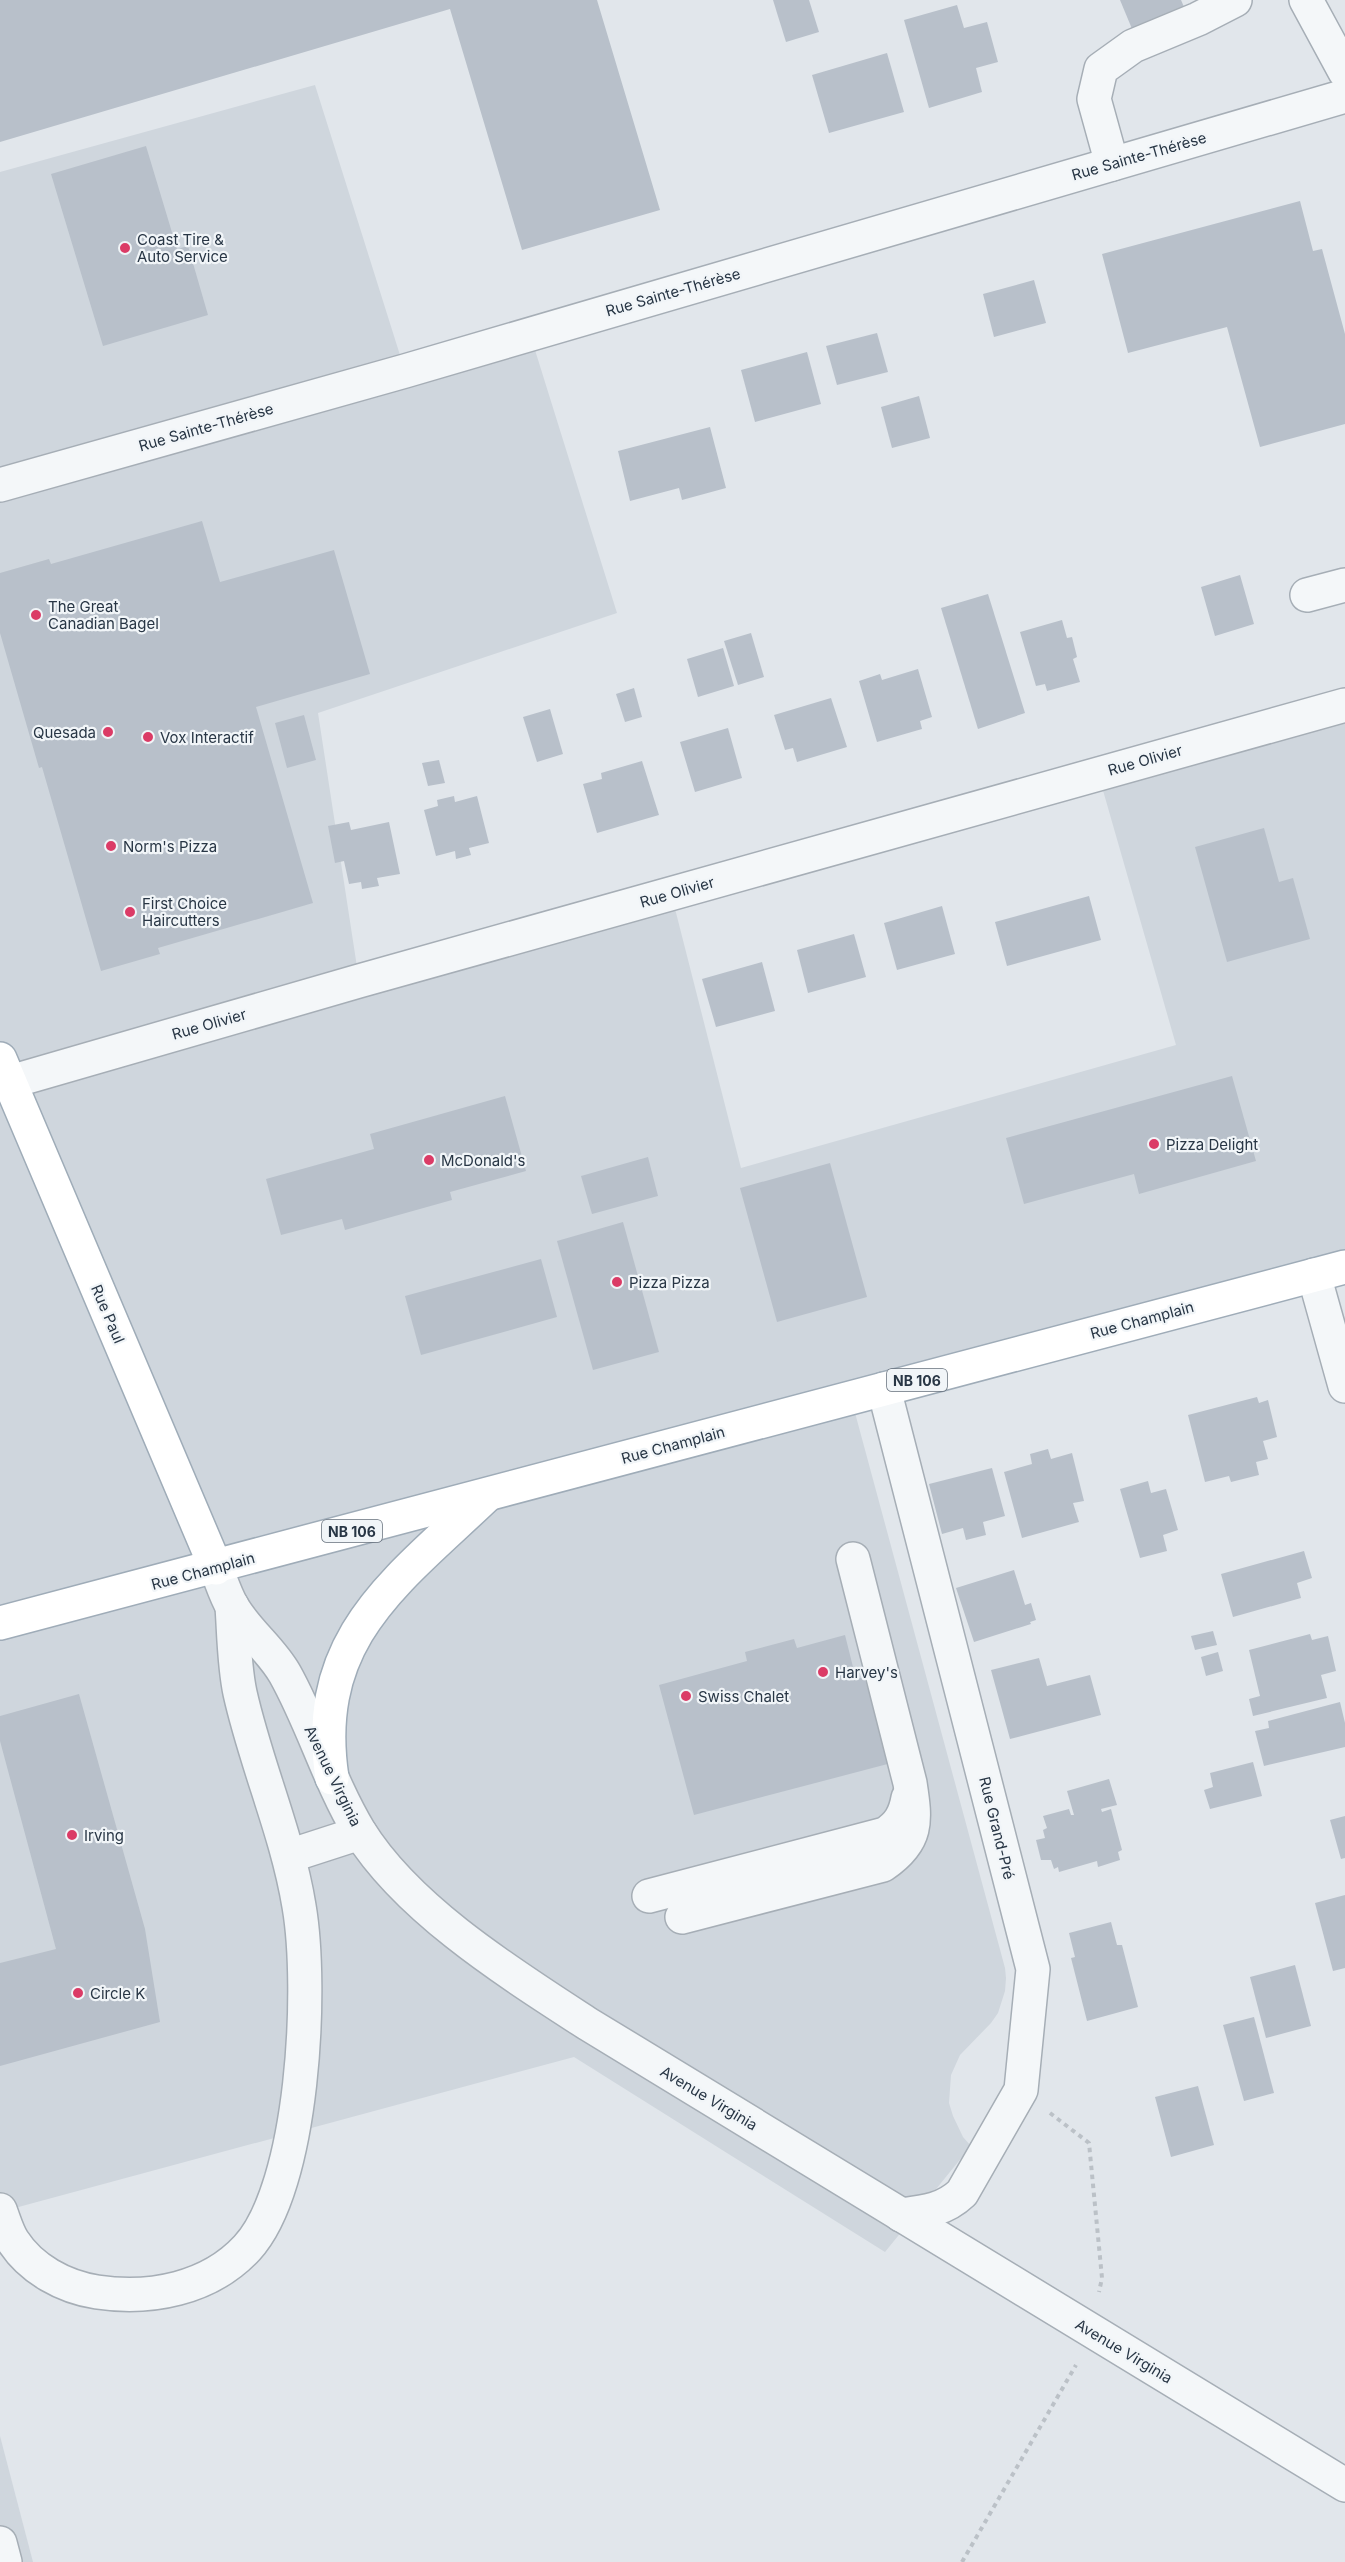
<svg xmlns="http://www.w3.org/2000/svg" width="1345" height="2562" font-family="Inter,sans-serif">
  <rect width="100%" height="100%" fill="#e1e6eb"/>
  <g fill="#cfd6dd">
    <polygon points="315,85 405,371 530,334 617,613 318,713 359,980 671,893 741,1168 1176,1045 1098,773 1345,705 1345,1267 851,1398 1005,1968 1006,1978 1005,1991 998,2013 991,2023 960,2055 951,2075 949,2103 953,2116 963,2137 971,2146 885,2252 574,2057 0,2212 0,172"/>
    <polygon points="0,2436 33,2562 0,2562"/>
  </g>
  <g fill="#b8c0ca">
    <polygon points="0,0 597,0 660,210 522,250 450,9 0,142"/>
    <polygon points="773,0 809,0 819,32 786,42"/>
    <polygon points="1120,0 1181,0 1187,14 1135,36"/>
    <polygon points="957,5 964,28 987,22 998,62 976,68 982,92 929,108 904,20"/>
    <polygon points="887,53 904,112 829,133 812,75"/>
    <polygon points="146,146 177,249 188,246 208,315 103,346 51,174"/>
    <polygon points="1300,201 1313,251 1322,249 1345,334 1345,424 1260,447 1227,327 1128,353 1102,254"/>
    <polygon points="1034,280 1046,323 994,337 983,294"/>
    <polygon points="877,333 888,372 837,385 826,346"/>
    <polygon points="807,352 821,404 755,422 741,370"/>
    <polygon points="919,396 930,438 892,448 881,407"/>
    <polygon points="710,427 726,488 682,500 679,488 630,501 618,451"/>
    <polygon points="202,521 220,582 334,550 370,674 256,707 313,903 158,948 160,954 101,971 42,767 39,768 0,633 0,573 49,559 51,564"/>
    <polygon points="1240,575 1254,624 1215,636 1201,587"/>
    <polygon points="988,594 1025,713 978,729 941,608"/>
    <polygon points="1062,620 1067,638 1072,637 1077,657 1073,659 1080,682 1047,691 1045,684 1036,686 1020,632"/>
    <polygon points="751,633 764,677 738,685 724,641"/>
    <polygon points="723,648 734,686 698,697 687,659"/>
    <polygon points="918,669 932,717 920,721 922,729 877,742 859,681 880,674 882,680"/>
    <polygon points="634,688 642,717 625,722 616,694"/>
    <polygon points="831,698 847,747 797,762 793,748 785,750 774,715"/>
    <polygon points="550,709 563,754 537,762 523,717"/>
    <polygon points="304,715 316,760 287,768 275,723"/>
    <polygon points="728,728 742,778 695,792 680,742"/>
    <polygon points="439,760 445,783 428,786 422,763"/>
    <polygon points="642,761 659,815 597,833 583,784 602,779 601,773"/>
    <polygon points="454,796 455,802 477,796 489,843 469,848 471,855 456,859 455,851 436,856 424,810 438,806 437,800"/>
    <polygon points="349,822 351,830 389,822 400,874 377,878 379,886 362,889 361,882 349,884 344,861 335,863 328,826"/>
    <polygon points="1264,828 1279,882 1293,878 1310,939 1227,962 1195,847"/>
    <polygon points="1089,896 1101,940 1007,966 995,922"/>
    <polygon points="942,906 955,954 897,970 884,923"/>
    <polygon points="854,934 866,977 808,993 797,950"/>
    <polygon points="762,962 775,1011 716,1027 702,979"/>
    <polygon points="1232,1076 1256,1161 1139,1194 1134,1174 1024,1204 1006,1138"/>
    <polygon points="505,1096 526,1171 450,1192 452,1200 345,1230 342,1219 281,1235 266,1179 374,1149 370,1134"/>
    <polygon points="648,1157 658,1196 592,1214 581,1176"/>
    <polygon points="830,1163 867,1297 777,1322 740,1188"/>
    <polygon points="623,1222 659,1352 593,1370 557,1241"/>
    <polygon points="541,1259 557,1317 421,1355 405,1296"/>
    <polygon points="1257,1397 1259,1403 1268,1400 1277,1437 1263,1441 1268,1459 1256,1462 1259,1475 1231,1482 1229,1476 1205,1482 1188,1415"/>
    <polygon points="1048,1449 1051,1459 1072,1453 1084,1501 1073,1503 1079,1522 1022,1538 1004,1472 1032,1464 1030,1454"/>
    <polygon points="992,1468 1005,1516 983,1522 986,1535 966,1540 963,1528 942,1534 929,1484"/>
    <polygon points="1148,1481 1151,1493 1166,1489 1178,1530 1163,1535 1167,1551 1140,1558 1120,1489"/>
    <polygon points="1304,1551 1312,1578 1297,1583 1301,1598 1233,1617 1221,1574"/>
    <polygon points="1014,1570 1025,1605 1031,1603 1036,1620 1030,1622 1031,1624 974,1642 956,1588"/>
    <polygon points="1213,1631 1217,1645 1195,1650 1191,1636"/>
    <polygon points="1310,1634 1312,1640 1328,1636 1336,1671 1321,1675 1327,1698 1253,1716 1249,1699 1260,1696 1249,1650"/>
    <polygon points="845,1635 856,1679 864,1677 870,1695 881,1692 899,1761 694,1815 659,1685 747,1661 745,1652 794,1639 797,1648"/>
    <polygon points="1218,1652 1223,1671 1206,1676 1201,1657"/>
    <polygon points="1039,1658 1047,1686 1090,1675 1101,1715 1010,1739 991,1670"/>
    <polygon points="79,1694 145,1929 160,2022 0,2066 0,1963 56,1949 0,1741 0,1716"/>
    <polygon points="1340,1702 1345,1723 1345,1747 1264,1766 1255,1731 1269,1728 1268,1721"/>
    <polygon points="1253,1762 1262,1796 1210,1809 1204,1790 1213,1787 1210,1773"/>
    <polygon points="1109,1779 1117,1805 1101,1809 1102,1812 1111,1809 1122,1850 1118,1852 1120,1860 1098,1867 1097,1861 1059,1872 1058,1867 1054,1869 1051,1860 1041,1860 1036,1840 1045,1838 1043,1830 1047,1828 1043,1816 1069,1809 1071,1815 1074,1815 1067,1791"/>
    <polygon points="1345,1816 1345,1858 1341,1859 1330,1820"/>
    <polygon points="1345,1895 1345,1968 1333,1971 1315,1903"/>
    <polygon points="1111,1922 1117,1945 1122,1945 1138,2007 1087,2021 1071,1958 1075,1957 1069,1933"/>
    <polygon points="1295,1965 1311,2026 1266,2038 1250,1977"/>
    <polygon points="1254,2017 1274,2093 1244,2101 1223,2025"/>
    <polygon points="1198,2086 1214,2145 1171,2157 1155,2097"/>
  </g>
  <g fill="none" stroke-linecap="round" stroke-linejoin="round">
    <defs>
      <g id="minor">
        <polyline points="1306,0 1345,72"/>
        <polyline points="1112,164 1094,99 1101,69 1133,46 1198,19 1235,0"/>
        <polyline points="0,485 405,371 1345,96"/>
        <polyline points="1307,595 1345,585"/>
        <polyline points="10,1082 359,981 1345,705"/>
        <polyline points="1314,1275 1345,1386"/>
        <path d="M884 1389 1033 1969 1021 2090 962 2193C944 2210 925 2212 901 2215"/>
        <path d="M216 1568C221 1580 225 1594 232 1606 246 1631 271 1649 285 1674 313 1724 329 1781 359 1831 408 1910 511 1974 588 2024L1345 2485"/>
        <polyline points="289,1856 360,1833"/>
        <path d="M649 1896 885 1834C899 1825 905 1815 908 1798"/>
        <path d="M682 1917 883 1865C918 1841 916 1822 910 1783L853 1559"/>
        <path d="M0 2210C4 2220 7 2232 13 2241 31 2269 64 2287 97 2292 150 2300 209 2289 247 2248 304 2186 313 1987 299 1906 287 1833 256 1765 240 1693 234 1665 234 1634 232 1606"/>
        <polyline points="0,2543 5,2562"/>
      </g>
      <g id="major">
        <polyline points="0,1059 216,1568"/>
        <polyline points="0,1623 1345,1267"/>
        <path d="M332 1778C311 1638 396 1582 486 1496"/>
      </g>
    </defs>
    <use href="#minor" stroke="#a6aeb6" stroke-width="36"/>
    <use href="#major" stroke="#9facb8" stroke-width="36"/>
    <g stroke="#bbc1c7" stroke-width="4" stroke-dasharray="4.5 4.5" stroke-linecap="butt">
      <polyline points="1050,2113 1089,2143 1102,2278 1099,2292"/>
      <polyline points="962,2562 1076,2365"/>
    </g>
    <use href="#minor" stroke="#f4f7f9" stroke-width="33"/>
    <use href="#major" stroke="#fff" stroke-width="33"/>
  </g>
  <g fill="#db3b66" stroke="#f1f5f8" stroke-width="2">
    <circle cx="125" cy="248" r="6"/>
    <circle cx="36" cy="615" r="6"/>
    <circle cx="108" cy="732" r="6"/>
    <circle cx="148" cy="737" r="6"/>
    <circle cx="111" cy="846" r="6"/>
    <circle cx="130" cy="912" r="6"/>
    <circle cx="1154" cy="1144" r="6"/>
    <circle cx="429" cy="1160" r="6"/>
    <circle cx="617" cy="1282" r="6"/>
    <circle cx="823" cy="1672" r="6"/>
    <circle cx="686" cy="1696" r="6"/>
    <circle cx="72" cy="1835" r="6"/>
    <circle cx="78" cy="1993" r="6"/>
  </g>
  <g text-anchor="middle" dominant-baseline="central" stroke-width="4.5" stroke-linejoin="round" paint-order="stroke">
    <g fill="#f1f5f8" stroke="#646f7b" stroke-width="1.5">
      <rect x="887" y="1369" width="60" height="22" rx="4.5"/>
      <rect x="322" y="1520" width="60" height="22" rx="4.5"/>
    </g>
    <g font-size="14" font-weight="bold" fill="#283645">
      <text x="917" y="1380">NB 106</text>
      <text x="352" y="1531">NB 106</text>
    </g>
    <g font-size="15" fill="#283645" stroke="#f1f5f8">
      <text transform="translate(1139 156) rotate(-16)">Rue Sainte-Thérèse</text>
      <text transform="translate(673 292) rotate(-16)">Rue Sainte-Thérèse</text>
      <text transform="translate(206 427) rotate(-16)">Rue Sainte-Thérèse</text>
      <text transform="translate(1145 760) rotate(-16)">Rue Olivier</text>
      <text transform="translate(677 892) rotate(-16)">Rue Olivier</text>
      <text transform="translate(209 1024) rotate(-16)">Rue Olivier</text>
      <text transform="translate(108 1314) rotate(67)">Rue Paul</text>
      <text transform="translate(1142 1320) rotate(-15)">Rue Champlain</text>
      <text transform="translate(673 1445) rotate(-15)">Rue Champlain</text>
      <text transform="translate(203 1571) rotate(-15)">Rue Champlain</text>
      <text transform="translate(333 1776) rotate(64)">Avenue Virginia</text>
      <text transform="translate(997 1828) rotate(76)">Rue Grand-Pré</text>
      <text transform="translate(709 2098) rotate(31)">Avenue Virginia</text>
      <text transform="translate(1124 2351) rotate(31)">Avenue Virginia</text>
    </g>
    <g font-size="15" fill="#283645" stroke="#f1f5f8" text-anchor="start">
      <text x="137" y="239">Coast Tire &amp;<tspan x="137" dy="17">Auto Service</tspan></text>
      <text x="48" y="606">The Great<tspan x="48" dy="17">Canadian Bagel</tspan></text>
      <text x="96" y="732" text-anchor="end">Quesada</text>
      <text x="160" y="737">Vox Interactif</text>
      <text x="123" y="846">Norm's Pizza</text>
      <text x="142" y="903">First Choice<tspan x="142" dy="17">Haircutters</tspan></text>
      <text x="1166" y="1144">Pizza Delight</text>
      <text x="441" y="1160">McDonald's</text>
      <text x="629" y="1282">Pizza Pizza</text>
      <text x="835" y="1672">Harvey's</text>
      <text x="698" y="1696">Swiss Chalet</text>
      <text x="84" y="1835">Irving</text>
      <text x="90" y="1993">Circle K</text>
    </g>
  </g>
</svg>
